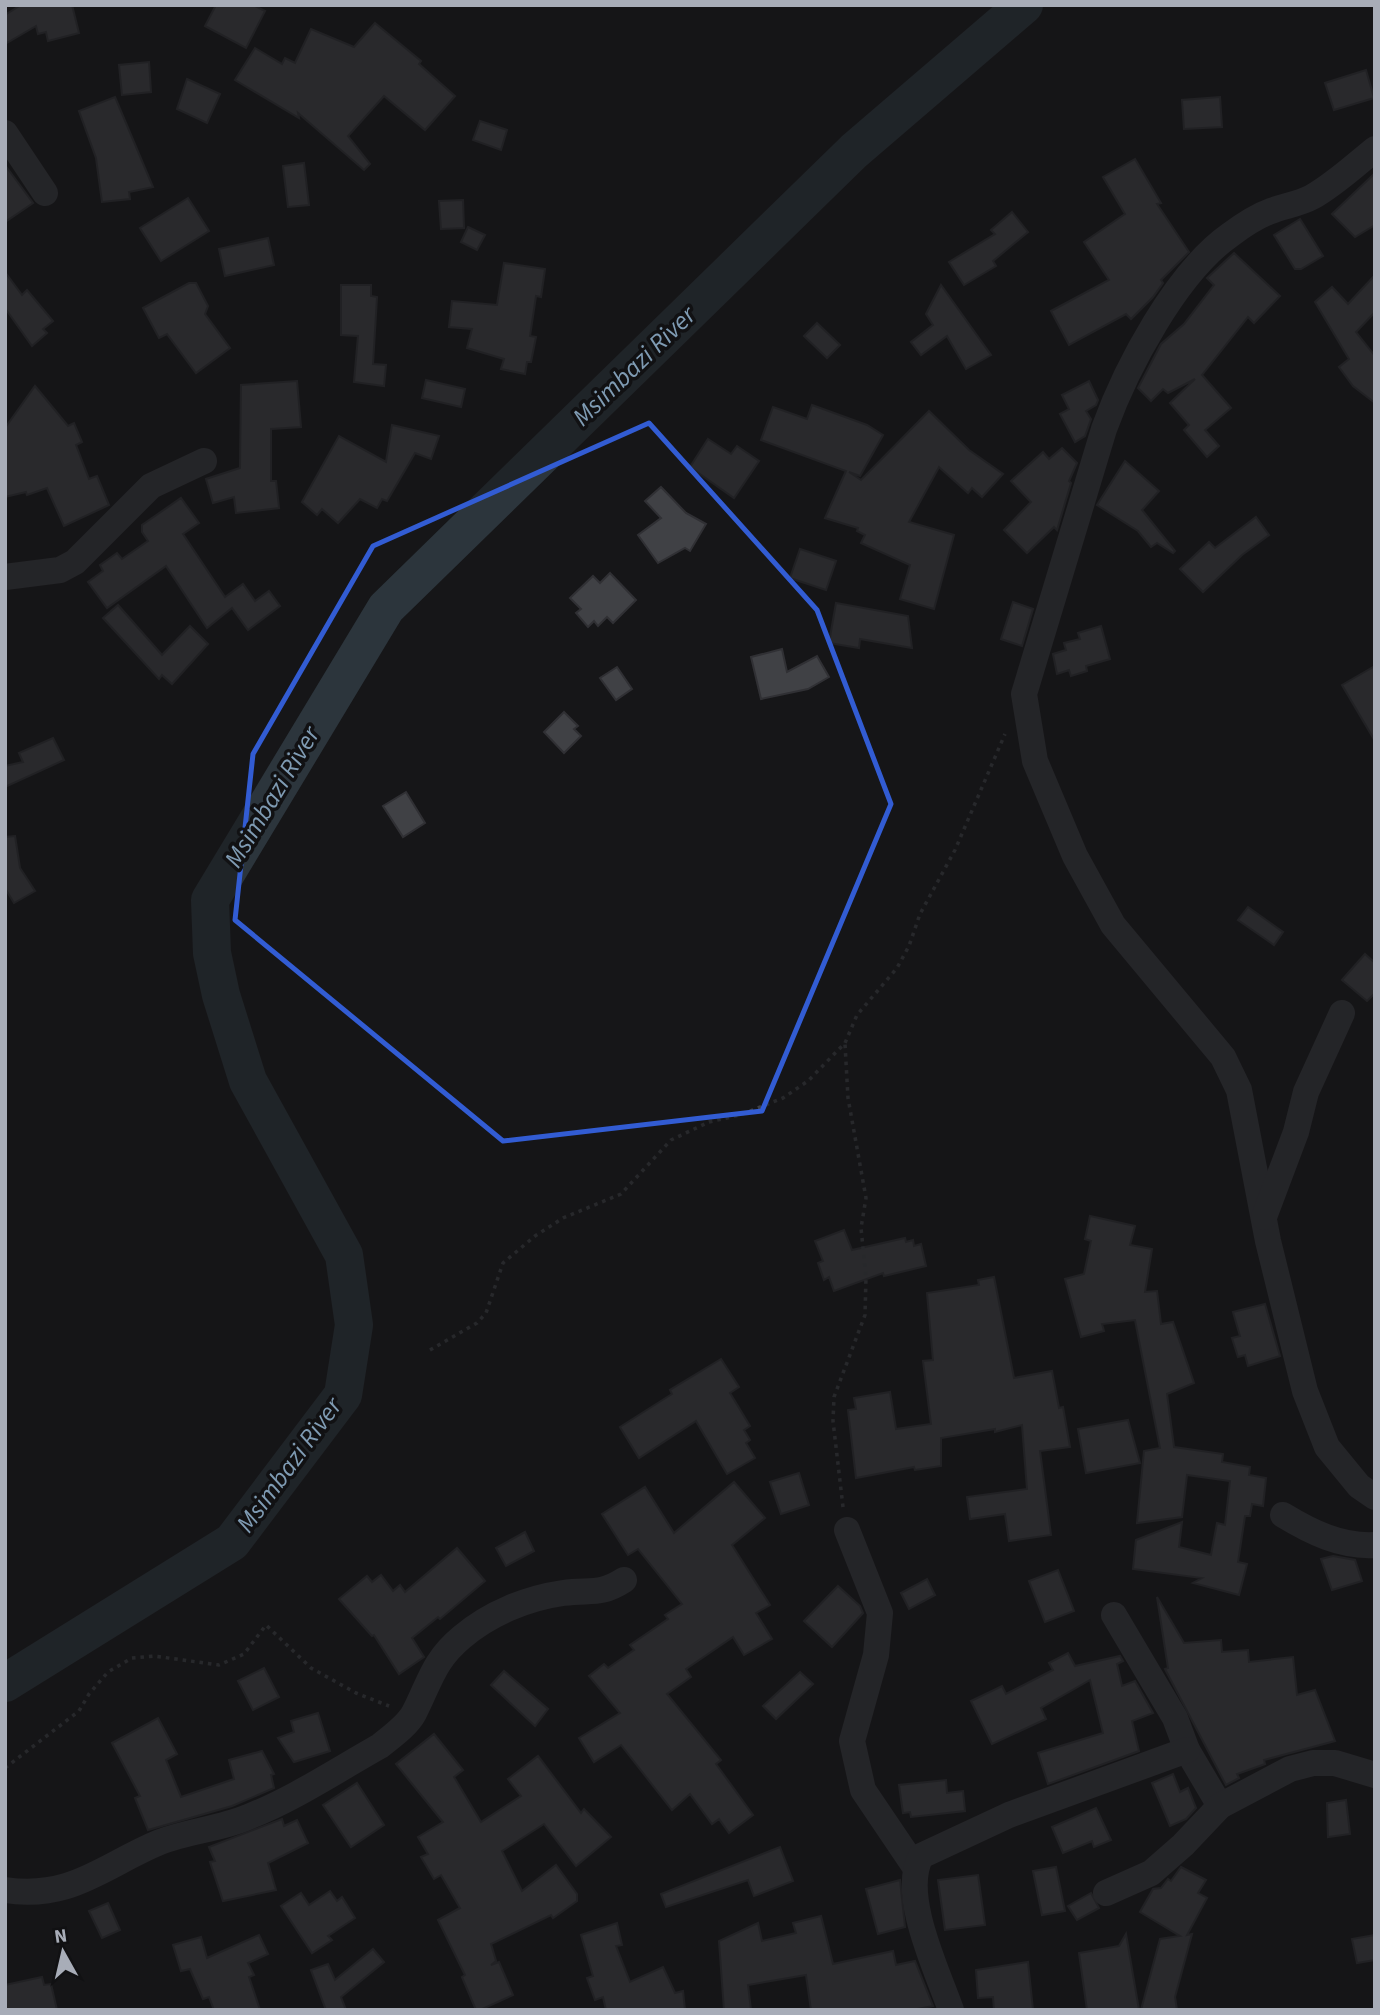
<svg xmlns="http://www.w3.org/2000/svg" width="1380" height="2015" font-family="'Source Sans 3',sans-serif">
  <rect width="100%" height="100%" fill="#161618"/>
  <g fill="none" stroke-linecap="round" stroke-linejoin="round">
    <polyline stroke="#2c353c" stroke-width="38" points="5,1683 232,1542 343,1395 354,1325 344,1255 248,1081 221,995 212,953 210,900 386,608 854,151 1024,5"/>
  </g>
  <g fill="#404145" stroke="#303034" stroke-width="2">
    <polygon points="21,5 72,5 79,33 48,41 46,32 38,34 36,26 5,44 5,15"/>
    <polygon points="216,5 253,5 265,11 246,48 205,26"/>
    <polygon points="375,23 421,61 419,64 455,96 425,130 384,96 348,136 370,164 364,170 298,113 299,118 235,80 255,48 282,64 285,58 295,63 311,29 354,47"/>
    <polygon points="149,62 151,92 122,95 119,65"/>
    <polygon points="1366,70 1374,98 1334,110 1325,83"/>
    <polygon points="187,79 220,94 207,123 177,109"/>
    <polygon points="115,97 153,187 129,192 130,199 102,202 96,158 79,111"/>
    <polygon points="1220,97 1222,127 1184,129 1182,100"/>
    <polygon points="480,121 507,130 501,150 473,140"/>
    <polygon points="1135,159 1161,203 1157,204 1189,252 1161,280 1163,283 1153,297 1131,319 1126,314 1069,345 1051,311 1109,280 1084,242 1125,214 1103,177"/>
    <polygon points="304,163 309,205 288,207 283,166"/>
    <polygon points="5,165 33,203 5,222"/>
    <polygon points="1375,173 1375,225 1355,237 1332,214"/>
    <polygon points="188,198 209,231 161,261 140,228"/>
    <polygon points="463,200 464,228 441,229 439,201"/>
    <polygon points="1012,212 1028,232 993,261 996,266 964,285 949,262 995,234 991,230"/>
    <polygon points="1300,219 1323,256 1301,269 1295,269 1274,235"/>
    <polygon points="468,227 485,235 477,250 461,242"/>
    <polygon points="268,238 274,265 225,276 219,249"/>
    <polygon points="1234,253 1280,296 1254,323 1248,317 1202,375 1231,408 1205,430 1219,446 1207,457 1184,430 1189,425 1170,403 1195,379 1168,393 1163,389 1151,401 1138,388 1161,344 1184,324 1214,285 1207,278"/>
    <polygon points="504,263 545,269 541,297 536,296 530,336 536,337 531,362 527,362 525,374 501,369 504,359 467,348 472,329 449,327 452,301 497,305"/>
    <polygon points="5,272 22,295 27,290 53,321 43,329 47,333 32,346 5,308"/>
    <polygon points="1375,275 1375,312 1356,332 1375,356 1375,403 1353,386 1339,367 1349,359 1315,302 1332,287 1348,304"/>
    <polygon points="189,283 196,283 208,306 205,314 230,348 196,373 167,334 159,338 143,308"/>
    <polygon points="341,285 371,285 371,296 377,297 373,364 386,365 384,386 354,382 358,336 341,335"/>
    <polygon points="941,285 991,355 966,369 947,336 921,355 911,342 933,325 926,314"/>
    <polygon points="817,323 840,345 827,358 804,336"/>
    <polygon points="426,380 465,389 461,407 422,398"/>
    <polygon points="297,381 301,427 271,429 271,481 276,481 279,508 236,513 234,497 213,503 206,479 240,468 241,385"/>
    <polygon points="1089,381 1098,400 1096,405 1086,411 1091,419 1085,436 1075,442 1060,414 1069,409 1062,395"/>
    <polygon points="35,386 68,426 74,423 82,442 76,445 89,479 97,476 109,505 64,526 47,488 27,495 26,492 5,497 5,428"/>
    <polygon points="812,405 867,425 883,435 860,476 849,472 861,480 929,411 969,450 1003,474 982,497 972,488 968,493 939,467 909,522 954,535 934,609 900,599 910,565 861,543 865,535 857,531 858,528 825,518 846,471 761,440 773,407 807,419"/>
    <polygon points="392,425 439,436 431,459 415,453 387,501 382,499 377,508 360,499 338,523 322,509 317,515 302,502 339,436 386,462"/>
    <polygon points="708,439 731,454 737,446 759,461 734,498 690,467"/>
    <polygon points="1062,448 1077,463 1069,481 1071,483 1057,530 1054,527 1027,553 1004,530 1031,502 1011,481 1043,452 1049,459"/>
    <polygon points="1125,461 1159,491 1142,510 1175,551 1173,553 1157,543 1151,547 1138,531 1097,505"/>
    <polygon points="661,487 686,513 706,524 690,551 685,548 658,563 638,535 661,518 645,501"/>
    <polygon points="181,498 199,523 183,534 225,597 243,584 255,601 269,591 280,606 248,630 232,608 207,628 166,566 107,608 88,582 103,571 100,565 117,553 122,559 148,541 142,532 142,525"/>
    <polygon points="1256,517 1269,535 1242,555 1203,592 1180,569 1209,542 1215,548"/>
    <polygon points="800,549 836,561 826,590 790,578"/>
    <polygon points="610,573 636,600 613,623 607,617 598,626 594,621 588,627 576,613 581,609 570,598 593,576 600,583"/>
    <polygon points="1013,602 1033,609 1022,646 1001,639"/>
    <polygon points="836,603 908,616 912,648 860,639 859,648 829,643"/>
    <polygon points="118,605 162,655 190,626 208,644 172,684 162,675 159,679 103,618"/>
    <polygon points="1101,626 1110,659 1086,666 1087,671 1071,676 1069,670 1057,674 1053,654 1066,650 1064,643 1080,639 1078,633"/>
    <polygon points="782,649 787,672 817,656 829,677 808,689 761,699 751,657"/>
    <polygon points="1375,666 1375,741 1342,685"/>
    <polygon points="617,667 632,689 616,700 600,678"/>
    <polygon points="564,712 578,726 574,729 581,736 564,753 544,732"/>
    <polygon points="53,738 64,760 5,787 5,766 23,762 19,753"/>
    <polygon points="406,792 425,823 403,837 383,806"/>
    <polygon points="15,836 20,868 35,891 14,903 5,888 5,837"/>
    <polygon points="1248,907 1283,932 1274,945 1238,920"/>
    <polygon points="1365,954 1375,963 1375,993 1367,1001 1342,980"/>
    <polygon points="1090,1216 1135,1226 1130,1245 1152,1249 1145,1292 1157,1291 1161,1324 1173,1322 1194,1383 1167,1394 1174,1447 1223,1454 1222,1462 1250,1467 1249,1475 1266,1478 1263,1506 1252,1504 1250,1516 1245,1516 1238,1562 1247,1564 1239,1595 1193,1583 1202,1578 1133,1569 1136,1540 1182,1522 1179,1547 1211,1555 1217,1523 1225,1525 1230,1481 1187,1475 1182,1517 1137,1523 1144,1451 1160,1448 1135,1320 1102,1324 1104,1331 1081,1337 1065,1279 1084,1274 1091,1241 1085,1239"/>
    <polygon points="844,1230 852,1250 905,1238 906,1242 913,1240 914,1246 921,1244 926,1266 884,1276 883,1273 834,1291 829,1277 824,1280 818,1263 823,1261 815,1241"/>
    <polygon points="994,1277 1014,1378 1052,1371 1059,1408 1063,1407 1070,1447 1040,1451 1051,1535 1009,1541 1005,1514 970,1519 967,1497 1027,1489 1022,1425 995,1432 995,1429 941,1438 941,1466 915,1470 914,1467 856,1478 848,1410 856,1409 854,1398 890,1392 896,1429 931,1424 923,1361 933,1360 927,1293 979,1285 978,1280"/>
    <polygon points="1265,1304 1280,1356 1248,1366 1245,1355 1238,1357 1232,1338 1240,1336 1233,1312"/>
    <polygon points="721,1359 739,1387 730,1393 750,1426 744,1430 750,1440 746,1443 755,1458 727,1474 696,1421 639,1458 620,1427 672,1394 670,1390"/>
    <polygon points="1128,1420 1140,1463 1086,1473 1078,1429"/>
    <polygon points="799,1473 809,1505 781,1514 770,1482"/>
    <polygon points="734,1482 765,1518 732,1545 770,1605 756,1613 772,1639 744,1655 733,1637 686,1669 691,1677 667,1694 721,1760 716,1764 753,1815 729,1833 719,1819 712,1824 690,1794 672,1810 621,1745 594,1762 579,1738 620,1713 589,1676 604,1664 608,1668 634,1650 630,1645 668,1619 665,1615 682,1604 638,1549 628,1555 602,1514 645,1487 674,1533"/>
    <polygon points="525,1532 534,1551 506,1566 496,1548"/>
    <polygon points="457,1548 485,1581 440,1619 438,1617 412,1638 424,1657 399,1674 374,1635 372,1636 339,1599 367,1576 372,1582 381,1575 393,1591 400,1585 405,1592"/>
    <polygon points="1333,1556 1355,1560 1362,1581 1332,1590 1321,1559"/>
    <polygon points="1058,1570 1074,1611 1045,1622 1029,1581"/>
    <polygon points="927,1579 935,1595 909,1609 901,1593"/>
    <polygon points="838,1586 860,1606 863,1613 832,1647 804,1621"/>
    <polygon points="1157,1597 1184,1643 1221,1640 1222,1652 1248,1650 1249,1662 1293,1657 1297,1695 1315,1690 1335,1741 1264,1760 1265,1764 1237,1774 1239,1778 1226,1785 1165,1669 1168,1668"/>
    <polygon points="1068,1653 1075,1666 1120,1656 1123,1661 1117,1664 1122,1686 1135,1681 1153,1713 1132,1721 1139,1751 1048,1784 1038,1753 1103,1733 1090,1680 1041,1708 1046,1719 992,1744 971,1701 1002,1686 1006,1694 1053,1670 1049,1663"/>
    <polygon points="264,1668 279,1697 253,1710 238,1681"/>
    <polygon points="504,1671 548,1709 535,1726 491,1685"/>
    <polygon points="800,1672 813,1684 776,1719 763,1706"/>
    <polygon points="318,1713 330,1751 294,1762 278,1738 294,1732 291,1721"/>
    <polygon points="158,1718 177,1754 166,1760 181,1797 234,1779 229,1760 262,1751 274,1774 271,1775 274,1788 232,1806 148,1830 135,1798 140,1796 112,1743"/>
    <polygon points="434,1734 463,1770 454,1777 481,1822 521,1796 508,1779 538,1756 581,1813 584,1809 611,1837 576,1866 544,1824 502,1851 522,1891 556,1865 577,1894 577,1901 553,1918 551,1915 491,1944 496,1961 491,1965 499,1962 513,1995 480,2010 476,2010 462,1977 465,1975 438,1920 460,1908 441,1875 434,1879 421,1857 428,1854 418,1837 443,1822 396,1764"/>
    <polygon points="1173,1774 1180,1792 1188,1788 1196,1808 1186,1819 1170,1826 1152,1783"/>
    <polygon points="946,1780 947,1793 963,1791 965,1811 911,1817 910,1812 903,1813 899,1785"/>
    <polygon points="357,1783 384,1825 351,1847 323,1805"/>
    <polygon points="1346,1800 1350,1834 1328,1837 1327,1803"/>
    <polygon points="1096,1808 1111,1840 1094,1847 1092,1841 1063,1853 1052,1827"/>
    <polygon points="282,1819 284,1826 297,1820 308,1843 268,1863 276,1890 223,1901 210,1862 215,1861 209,1847"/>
    <polygon points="780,1847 793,1881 754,1896 748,1880 666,1907 661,1894"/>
    <polygon points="1056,1867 1065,1911 1042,1915 1033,1871"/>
    <polygon points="1181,1867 1206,1880 1198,1893 1207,1898 1187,1935 1192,1934 1175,1997 1177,2010 1141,2010 1160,1939 1180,1936 1140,1912 1153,1889 1161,1888 1168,1879 1171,1881"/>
    <polygon points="978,1875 985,1925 945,1930 938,1880"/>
    <polygon points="900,1880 905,1927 878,1934 866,1889"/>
    <polygon points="330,1891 337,1901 342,1897 355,1918 328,1936 332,1940 312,1953 281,1906 301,1893 309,1905"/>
    <polygon points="1091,1893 1099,1908 1077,1920 1068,1906"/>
    <polygon points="108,1903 120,1930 102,1938 89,1911"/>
    <polygon points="821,1916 833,1964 893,1951 896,1965 915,1961 933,2006 912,2010 811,2010 806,1975 748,1985 751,2010 724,2010 719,1941 758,1923 762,1941 796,1933 793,1923"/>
    <polygon points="617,1923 622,1945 616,1946 630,1982 663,1967 675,1993 683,1991 685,2010 606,2010 603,1997 595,2000 587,1978 593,1976 581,1935"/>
    <polygon points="1126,1934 1139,2010 1087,2010 1079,1953 1119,1946"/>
    <polygon points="259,1935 268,1954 248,1963 254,1975 249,1977 260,2010 214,2010 209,1997 203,1999 190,1969 181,1971 173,1945 201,1937 207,1958"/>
    <polygon points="1375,1935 1375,1960 1357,1963 1352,1939"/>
    <polygon points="373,1949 384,1962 341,1997 346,2010 326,2010 311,1970 328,1964 335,1980"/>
    <polygon points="1028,1962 1033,2010 994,2010 993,1997 978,1998 976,1970"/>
    <polygon points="42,1977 44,1985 51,1984 57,2010 5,2010 5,1985"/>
  </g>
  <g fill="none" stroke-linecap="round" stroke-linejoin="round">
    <g stroke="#3d3f44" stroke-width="3.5" stroke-dasharray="3.5 5" stroke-linecap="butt">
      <polyline points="430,1350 477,1323 486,1313 503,1263 535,1236 563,1218 621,1194 671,1140 709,1122 740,1115 783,1098 808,1081 845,1043 857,1015 897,968 909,946 920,914 955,850 1005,734"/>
      <polyline points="843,1507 833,1421 834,1397 865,1315 866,1277 861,1228 866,1198 848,1098 845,1044"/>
      <polyline points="5,1768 79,1711 89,1694 108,1672 132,1658 154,1656 219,1665 244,1654 266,1625 311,1668 356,1693 389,1706"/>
    </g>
    <g stroke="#37383d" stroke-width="26">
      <polyline points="5,133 45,193"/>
      <path d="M1375 149C1354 166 1335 184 1312 197 1299 204 1284 206 1271 211 1257 216 1242 226 1230 235 1176 273 1126 368 1104 429L1024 694 1035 761 1075 856 1113 925 1223 1057 1239 1090 1268 1241 1305 1391 1327 1447 1359 1486 1375 1497"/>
      <polyline points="5,577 60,570 75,562 151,486 204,461"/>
      <polyline points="1264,1217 1296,1132 1306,1092 1342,1013"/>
      <path d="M1283 1515C1311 1532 1341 1547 1375 1545"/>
      <polyline points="847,1530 880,1613 876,1655 852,1741 863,1790 915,1867"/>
      <polyline points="1114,1615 1175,1718 1187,1750 1220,1806"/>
      <path d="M5 1890C72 1900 104 1865 160 1842 188 1831 220 1829 248 1817 294 1799 337 1770 380 1746 391 1737 407 1726 414 1713 430 1682 433 1661 462 1637 490 1613 528 1598 563 1593 591 1589 599 1596 624 1580"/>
      <polyline points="1106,1893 1151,1873 1183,1845 1220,1806 1290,1769 1313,1763 1335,1763 1375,1775"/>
      <path d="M951 2010C937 1970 900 1895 921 1856L1009 1815 1187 1750"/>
    </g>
  </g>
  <path d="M0 0H1380V2015H0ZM649 423 817 610 891 804 762 1111 503 1141 235 920 253 754 373 546Z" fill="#161618" fill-opacity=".55" fill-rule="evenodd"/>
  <path fill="none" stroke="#325cd3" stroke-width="5" stroke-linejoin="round" d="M649 423 817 610 891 804 762 1111 503 1141 235 920 253 754 373 546Z"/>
  <g text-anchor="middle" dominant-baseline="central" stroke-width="7" stroke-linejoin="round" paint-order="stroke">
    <g font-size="26" font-style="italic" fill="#7f9bb3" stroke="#111113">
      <text transform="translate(634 366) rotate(-44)">Msimbazi River</text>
      <text transform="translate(272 797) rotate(-59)">Msimbazi River</text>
      <text transform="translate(289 1465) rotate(-54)">Msimbazi River</text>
    </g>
  </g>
  <rect width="1380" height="2015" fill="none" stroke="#a8adb8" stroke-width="14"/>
  <g transform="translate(63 1952) rotate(352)" stroke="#111113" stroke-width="5" paint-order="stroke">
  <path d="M0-5L12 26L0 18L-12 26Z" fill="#a8adb8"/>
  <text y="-10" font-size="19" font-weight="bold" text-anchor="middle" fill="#a8adb8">N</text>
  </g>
</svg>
